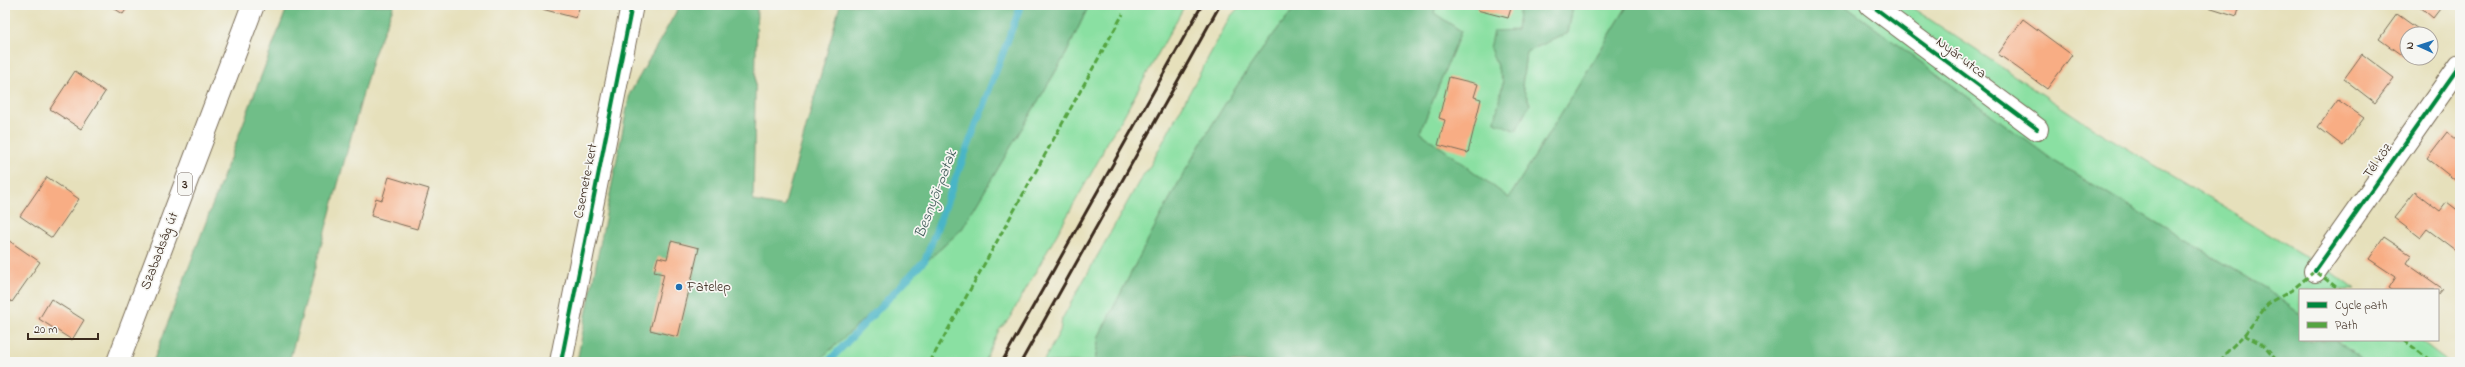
<svg xmlns="http://www.w3.org/2000/svg" width="2465" height="367" font-family="'Indie Flower',sans-serif">
  <rect width="100%" height="100%" fill="#f6f6f2"/>
  <filter id="ink" filterUnits="userSpaceOnUse"><feTurbulence type="fractalNoise" baseFrequency=".025" numOctaves="2"/><feDisplacementMap in="SourceGraphic" scale="8" xChannelSelector="R" yChannelSelector="G"/><feConvolveMatrix kernelMatrix="1 2 1 2 8 2 1 2 1" color-interpolation-filters="sRGB"/></filter>
  <filter id="wash" filterUnits="userSpaceOnUse"><feTurbulence type="fractalNoise" baseFrequency=".012" numOctaves="4" result="noise"/><feDisplacementMap in="SourceGraphic" scale="16" xChannelSelector="R" yChannelSelector="G"/><feGaussianBlur stdDeviation="0.9" result="paint"/><feColorMatrix in="noise" values="0 0 0 0 0 0 0 0 0 0 0 0 0 0 0 0 0 1.4 0 .05"/><feComposite in="paint" operator="in"/></filter>
  <g filter="url(#wash)">
    <rect width="100%" height="100%" fill="#e6e0bb"/>
    <g fill="#8ae0a2" stroke="#628560">
      <polygon points="1089,5 1185,5 1122,119 1106,143 1101,156 1009,319 999,330 984,362 817,362 962,229 1066,54"/>
      <path d="M1241 5H1297C1214 104 1157 222 1099 336L1095 362H1043L1060 331 1062 319 1141 178 1150 166 1230 17Z"/>
      <polygon points="1436,5 1520,5 1517,31 1490,48 1503,82 1495,122 1530,104 1522,86 1526,52 1568,33 1573,5 1628,5 1509,198 1420,132 1461,31 1434,13"/>
      <polygon points="1844,5 1908,5 2087,124 2334,274 2355,290 2300,290 2300,314 2265,288 2054,161"/>
      <polygon points="2335,340 2420,340 2449,362 2365,362"/>
    </g>
    <g fill="#6fbe88" stroke="#557453">
      <polygon points="288,5 394,5 373,57 289,362 153,362"/>
      <polygon points="680,5 757,5 753,201 784,207 840,5 1089,5 1066,54 962,229 817,362 580,362 577,361 630,93"/>
      <path d="M1297 5H1436L1434 13 1461 31 1420 132 1509 198 1628 5H1844L2054 161 2265 288 2300 314V340H2335L2365 362H1095L1099 336C1157 222 1214 104 1297 5Z"/>
      <polygon points="1520,5 1573,5 1568,33 1526,52 1522,86 1530,104 1516,131 1495,122 1503,82 1490,48 1494,31 1517,30"/>
    </g>
    <g fill="none" stroke-linecap="round" stroke-linejoin="round">
      <polyline stroke="#4ab5c7" stroke-width="7" points="828,362 925,260 1021,5"/>
    </g>
    <g id="blocks">
      <g fill="#f8ad84">
        <polygon points="109,5 129,5 123,14"/>
        <polygon points="543,5 580,5 576,18 542,9"/>
        <polygon points="1479,5 1512,5 1508,18 1477,10"/>
        <polygon points="2202,5 2240,5 2237,16"/>
        <polygon points="2418,5 2443,5 2433,18"/>
        <polygon points="2397,14 2425,34 2407,34 2407,59 2379,39"/>
        <polygon points="2023,19 2072,55 2047,89 1998,54"/>
        <polygon points="2362,54 2394,78 2375,103 2344,79"/>
        <polygon points="75,71 105,92 81,129 50,109"/>
        <polygon points="1449,77 1478,84 1474,97 1481,99 1468,153 1438,145 1445,120 1439,118"/>
        <polygon points="2338,100 2364,118 2343,146 2318,127"/>
        <polygon points="2447,132 2460,142 2460,184 2427,158"/>
        <polygon points="47,177 79,199 52,238 20,216"/>
        <polygon points="389,177 429,189 417,229 371,216 376,198 382,200"/>
        <polygon points="2415,192 2440,211 2447,202 2460,212 2460,254 2427,229 2420,238 2394,218"/>
        <polygon points="2384,237 2411,255 2406,263 2443,289 2438,295 2438,290 2392,290 2389,288 2396,277 2369,259"/>
        <polygon points="5,238 40,262 12,302 5,297"/>
        <polygon points="671,241 699,248 678,337 650,330 664,274 654,272 658,257 667,259"/>
        <polygon points="51,299 84,320 72,340 39,319"/>
      </g>
    </g>
  </g>
  <g filter="url(#ink)">
    <use href="#blocks" fill-opacity="0" stroke="#776a55" stroke-width="1"/>
    <g fill="none" stroke-linecap="round" stroke-linejoin="round">
      <defs>
        <g id="street">
          <polyline points="1871,5 2037,129"/>
          <polyline points="2315,271 2460,65"/>
          <polyline points="561,362 632,5"/>
        </g>
        <polyline id="primary" points="118,362 253,5"/>
      </defs>
      <use href="#street" stroke="#776a55" stroke-width="24"/>
      <use href="#primary" stroke="#776a55" stroke-width="24"/>
      <use href="#street" stroke="#fff" stroke-width="22"/>
      <use href="#primary" stroke="#fff" stroke-width="22"/>
      <g stroke="#3b2a1e" stroke-width="3">
        <polyline points="1002,362 1202,5"/>
        <polyline points="1021,362 1220,5"/>
      </g>
      <g stroke="#54a441" stroke-width="3" stroke-dasharray="6 3" stroke-linecap="butt">
        <polyline points="2244,335 2263,345 2278,362"/>
        <polyline points="2404,340 2432,362"/>
        <polyline points="930,362 1123,14"/>
        <polyline points="2221,362 2224,355 2244,335 2268,304 2292,290 2315,271 2340,290"/>
      </g>
      <defs>
        <g id="cycleway">
          <polyline points="1871,5 2037,129"/>
          <polyline points="2315,271 2460,65"/>
          <polyline points="561,362 632,5"/>
        </g>
      </defs>
      <use href="#cycleway" stroke="#f6f6f2" stroke-width="6"/>
      <use href="#cycleway" stroke="#00873e" stroke-width="4"/>
    </g>
  </g>
  <circle fill="#1f6fb2" stroke="#f6f6f2" stroke-width="1.5" cx="679" cy="287" r="4"/>
  <g text-anchor="middle" dominant-baseline="central" stroke-width="3.5" stroke-linejoin="round" paint-order="stroke">
    <rect fill="#f6f6f2" stroke="#73675e" stroke-width="1" x="178" y="173" width="14" height="22" rx="3"/>
    <g font-size="13" font-weight="bold" fill="#3b2a1e">
      <text x="185" y="184">3</text>
    </g>
    <g font-size="14" fill="#3b2a1e" stroke="#f6f6f2">
      <text transform="translate(1961 58) rotate(37)">Nyár utca</text>
      <text transform="translate(2378 161) rotate(-55)">Tél köz</text>
      <text transform="translate(586 181) rotate(-79)">Csemete-kert</text>
      <text transform="translate(160 251) rotate(-69)">Szabadság út</text>
    </g>
    <g font-size="14" fill="#3b2a1e" stroke="#f6f6f2" text-anchor="start">
      <text x="687" y="287">Fatelep</text>
    </g>
    <g font-size="15" font-style="italic" fill="#405b59" stroke="#f6f6f2">
      <text transform="translate(936 194) rotate(-69)">Besnyői-patak</text>
    </g>
  </g>
  <rect width="2465" height="367" fill="none" stroke="#f6f6f2" stroke-width="20"/>
  <rect x="2299" y="289" width="140" height="52" fill="#f6f6f2" stroke="#aba49d"/>
  <rect x="2307" y="302" width="20" height="6" fill="#00873e" stroke="#aba49d"/>
  <text x="2335" y="309" font-size="12" fill="#3b2a1e">Cycle path</text>
  <rect x="2307" y="322" width="20" height="6" fill="#54a441" stroke="#aba49d"/>
  <text x="2335" y="329" font-size="12" fill="#3b2a1e">Path</text>
  <g transform="translate(2419 46) rotate(273)"><circle r="19" fill="#f6f6f2" stroke="#aba49d"/>
  <path d="M0-3L7 15L0 10L-7 15Z" fill="#1f6fb2"/>
  <text y="-6" font-size="11" font-weight="bold" text-anchor="middle" fill="#3b2a1e">N</text>
  </g>
  <path d="M28 333v6h70v-6" fill="none" stroke="#3b2a1e" stroke-width="2"/>
  <text x="34" y="333" font-size="12" fill="#3b2a1e" stroke="#f6f6f2" stroke-width="3" paint-order="stroke">20 m</text>
</svg>
